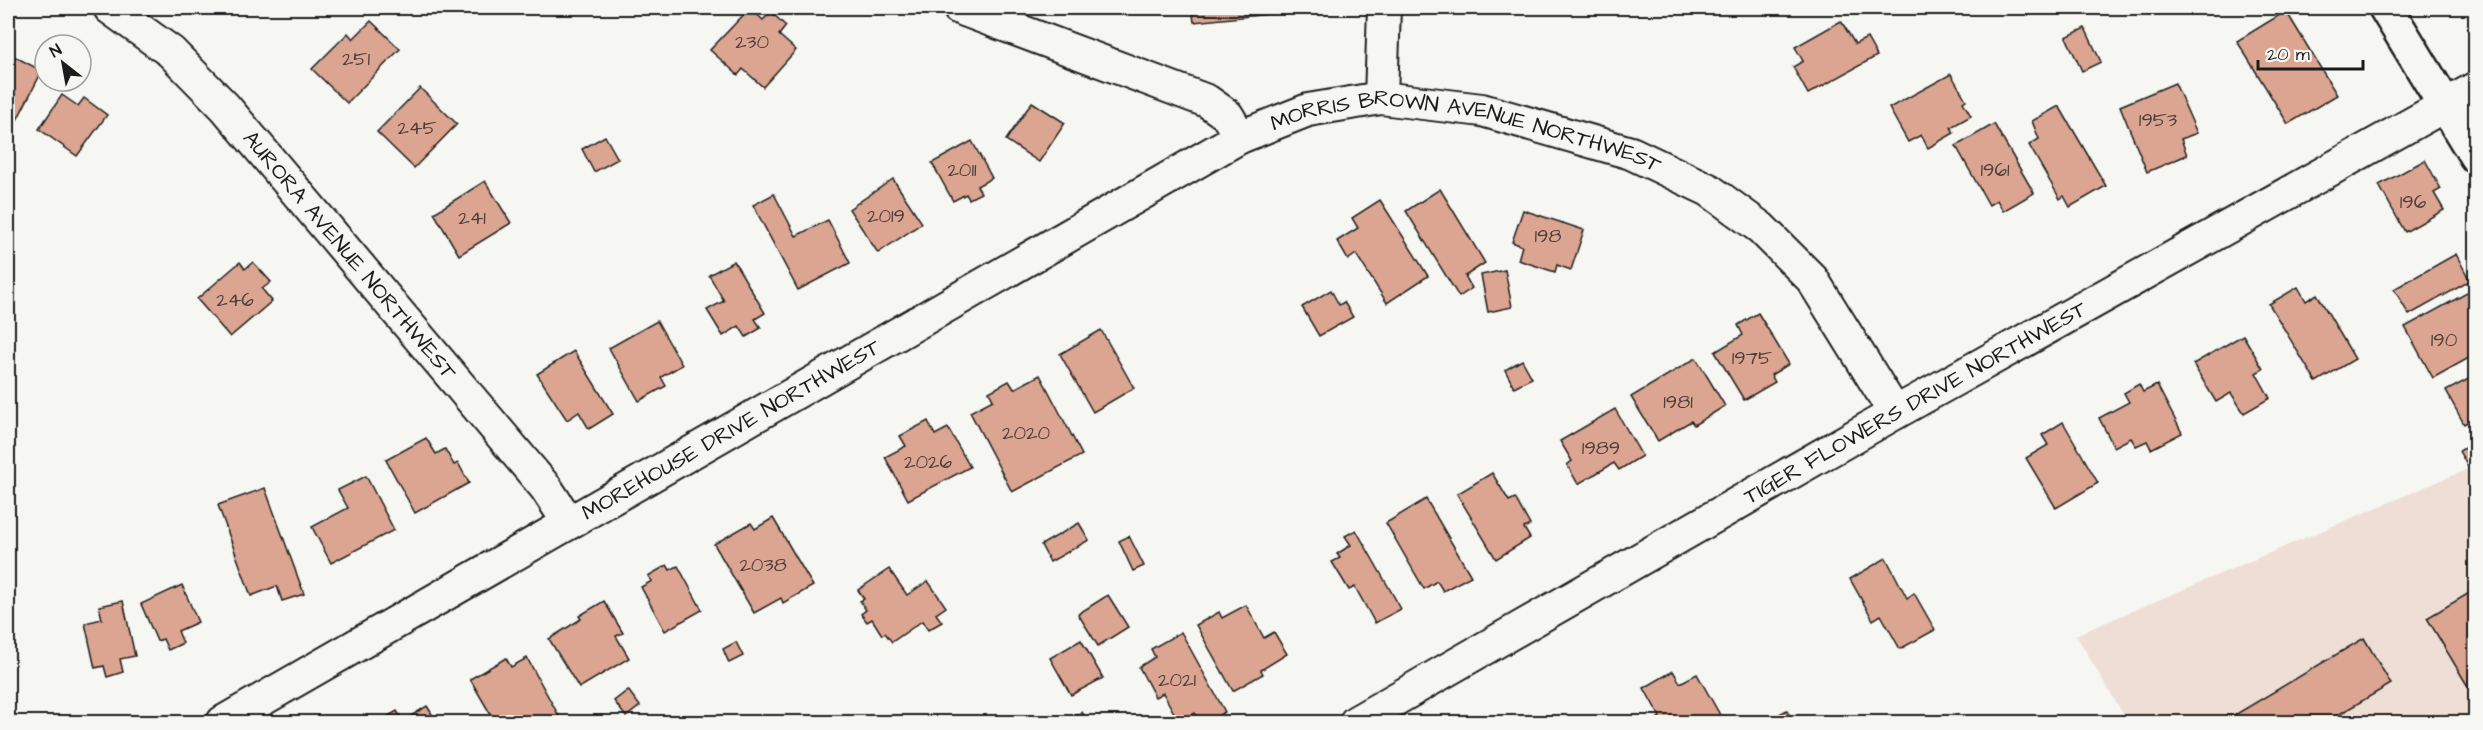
<svg xmlns="http://www.w3.org/2000/svg" width="2483" height="730" font-family="'Architects Daughter',sans-serif">
  <rect width="100%" height="100%" fill="#f6f6f2"/>
  <filter id="ink" filterUnits="userSpaceOnUse"><feTurbulence type="fractalNoise" baseFrequency=".0167" numOctaves="2"/><feDisplacementMap in="SourceGraphic" scale="12" xChannelSelector="R" yChannelSelector="G"/><feConvolveMatrix kernelMatrix="1 2 1 2 8 2 1 2 1" color-interpolation-filters="sRGB"/></filter>
  <g filter="url(#ink)">
    <polygon fill="#eeded5" points="2475,466 2475,722 2128,722 2076,635"/>
    <g fill="#dba591" stroke="#1c1c1c" stroke-width="1.5">
      <polygon points="750,8 763,20 771,12 786,26 779,35 796,50 763,87 743,69 738,75 710,50"/>
      <polygon points="1192,8 1280,8 1280,13 1194,22"/>
      <polygon points="2286,11 2337,95 2288,124 2237,41"/>
      <polygon points="371,21 400,49 347,103 312,69 348,33 353,39"/>
      <polygon points="1841,21 1855,44 1867,38 1877,56 1808,94 1793,67 1803,61 1795,47"/>
      <polygon points="2085,28 2101,62 2082,71 2066,37"/>
      <polygon points="8,53 42,71 17,120 8,116"/>
      <polygon points="1951,74 1966,100 1963,102 1971,116 1951,127 1954,133 1928,148 1921,135 1908,142 1889,108"/>
      <polygon points="2175,83 2197,133 2181,139 2187,155 2147,172 2120,106"/>
      <polygon points="420,88 457,124 414,168 377,132"/>
      <polygon points="62,95 78,106 84,98 107,115 77,156 39,129"/>
      <polygon points="1032,102 1065,123 1039,162 1006,140"/>
      <polygon points="2059,106 2106,186 2070,207 2064,196 2060,199 2029,145 2039,139 2032,121"/>
      <polygon points="1994,124 2034,193 2003,211 1997,200 1989,205 1956,146"/>
      <polygon points="605,136 618,159 594,172 582,149"/>
      <polygon points="972,141 992,178 977,186 981,193 969,199 966,194 953,201 932,163"/>
      <polygon points="2425,160 2441,189 2434,193 2444,210 2405,232 2379,185"/>
      <polygon points="893,179 922,223 878,253 849,209"/>
      <polygon points="485,181 511,223 459,255 434,213"/>
      <polygon points="1440,189 1485,263 1465,276 1472,288 1459,297 1406,211"/>
      <polygon points="774,194 796,236 828,220 850,263 798,290 753,205"/>
      <polygon points="1380,200 1428,276 1387,303 1356,254 1348,260 1337,241 1358,228 1352,218"/>
      <polygon points="1523,210 1584,230 1571,270 1557,265 1555,272 1518,260 1522,246 1512,242"/>
      <polygon points="2456,254 2470,281 2409,315 2394,289"/>
      <polygon points="734,261 765,313 755,319 761,328 746,337 739,326 723,336 707,310 724,301 709,275"/>
      <polygon points="240,262 245,269 253,262 271,282 262,289 272,301 230,337 197,299"/>
      <polygon points="1505,270 1512,307 1488,312 1481,275"/>
      <polygon points="2298,287 2306,301 2317,294 2355,359 2316,382 2269,304"/>
      <polygon points="2476,288 2476,354 2433,378 2405,327"/>
      <polygon points="1331,290 1339,305 1344,302 1353,317 1319,336 1302,307"/>
      <polygon points="1758,313 1789,364 1771,375 1775,382 1744,400 1715,352 1743,335 1738,325"/>
      <polygon points="657,321 682,365 661,377 666,386 639,401 609,348"/>
      <polygon points="1101,330 1134,388 1093,412 1060,354"/>
      <polygon points="2243,335 2263,369 2256,373 2270,398 2244,413 2231,393 2216,402 2193,364"/>
      <polygon points="574,351 613,414 589,429 579,412 567,420 537,374"/>
      <polygon points="1696,358 1725,406 1694,425 1691,421 1658,441 1631,397"/>
      <polygon points="1522,360 1532,378 1514,387 1505,370"/>
      <polygon points="1040,375 1082,455 1012,492 970,412 993,400 989,392 1009,381 1014,389"/>
      <polygon points="2476,375 2476,417 2464,424 2446,391"/>
      <polygon points="2139,384 2143,392 2157,385 2182,433 2151,449 2147,441 2136,446 2131,438 2114,447 2099,418 2129,402 2124,393"/>
      <polygon points="1615,409 1642,456 1619,470 1614,463 1578,484 1567,465 1572,461 1560,441"/>
      <polygon points="928,421 935,435 948,428 970,467 908,500 885,457 906,446 900,436"/>
      <polygon points="2063,422 2098,483 2056,508 2026,458 2048,445 2042,435"/>
      <polygon points="2476,434 2476,481 2459,451 2472,444 2469,437"/>
      <polygon points="426,438 436,454 445,449 454,465 458,463 469,483 415,513 386,460"/>
      <polygon points="1492,473 1509,501 1515,498 1530,525 1524,528 1530,538 1496,559 1457,494"/>
      <polygon points="366,476 394,530 331,563 312,527 348,508 338,490"/>
      <polygon points="265,488 304,594 282,601 277,586 251,596 218,505"/>
      <polygon points="1426,499 1471,576 1443,591 1437,581 1424,589 1386,523"/>
      <polygon points="773,518 813,586 783,603 781,598 754,613 714,544 751,523 755,529"/>
      <polygon points="1079,523 1089,540 1050,562 1041,545"/>
      <polygon points="1356,530 1401,609 1375,623 1355,587 1349,590 1332,562 1340,558 1337,554 1351,545 1345,536"/>
      <polygon points="1129,536 1144,566 1133,571 1119,541"/>
      <polygon points="1886,558 1907,598 1914,593 1935,630 1900,649 1881,615 1873,620 1850,579"/>
      <polygon points="667,565 670,570 678,566 702,610 665,631 641,587 652,581 648,576"/>
      <polygon points="889,569 907,595 928,581 946,607 936,614 942,622 928,630 922,621 892,642 885,633 882,635 872,619 867,622 861,614 866,610 860,601 864,599 858,590"/>
      <polygon points="182,585 198,622 178,631 183,643 168,650 163,639 157,641 141,604"/>
      <polygon points="2471,592 2476,599 2476,700 2427,618"/>
      <polygon points="1108,595 1128,627 1098,646 1078,614"/>
      <polygon points="123,601 135,656 120,659 123,672 107,677 104,666 95,668 85,623 102,619 99,606"/>
      <polygon points="604,601 623,633 616,636 629,658 579,688 549,639 581,619 579,616"/>
      <polygon points="1246,605 1264,638 1274,632 1287,654 1261,670 1263,674 1233,691 1196,625 1219,612 1222,618"/>
      <polygon points="1181,632 1225,712 1207,722 1200,722 1195,713 1179,722 1163,693 1155,697 1139,667 1155,657 1151,649"/>
      <polygon points="2364,638 2391,684 2326,722 2223,722"/>
      <polygon points="1081,640 1103,678 1071,695 1050,658"/>
      <polygon points="736,642 743,656 729,663 723,649"/>
      <polygon points="506,658 511,667 527,658 560,718 553,722 495,722 470,679"/>
      <polygon points="1673,671 1680,683 1697,674 1724,722 1652,722 1660,717 1644,688"/>
      <polygon points="628,690 640,706 626,717 614,701"/>
      <polygon points="427,706 435,719 429,722 378,722 397,711 403,721"/>
      <polygon points="1787,710 1793,722 1764,722"/>
      <polygon points="1082,712 1088,722 1065,722"/>
    </g>
    <g fill="none" stroke-linecap="round" stroke-linejoin="round">
      <defs>
        <g id="street">
          <path id="s1" d="M110 8 171 52 225 107 546 488 569 523"/>
          <polyline points="959,8 1207,101 1227,115 1240,137"/>
          <polyline points="1381,98 1384,8"/>
          <path id="s2" d="M223 722 1240 137 1308 110 1381 98 1482 110 1631 153 1709 190 1761 228 1812 279 1895 413"/>
          <path id="s3" d="M1356 722 1895 413 2476 88"/>
        </g>
        <polyline id="secondary" points="2386,8 2476,156"/>
      </defs>
      <use href="#street" stroke="#1c1c1c" stroke-width="36"/>
      <use href="#secondary" stroke="#1c1c1c" stroke-width="38"/>
      <use href="#street" stroke="#f6f6f2" stroke-width="32"/>
      <use href="#secondary" stroke="#f6f6f2" stroke-width="33"/>
    </g>
  </g>
  <g text-anchor="middle" dominant-baseline="central" stroke-width="4.5" stroke-linejoin="round" paint-order="stroke">
    <g font-size="20" fill="#4c3e39">
      <text x="752" y="42">230</text>
      <text x="356" y="59">251</text>
      <text x="2158" y="120">1953</text>
      <text x="417" y="128">245</text>
      <text x="962" y="170">2011</text>
      <text x="1995" y="170">1961</text>
      <text x="2413" y="202">196</text>
      <text x="886" y="216">2019</text>
      <text x="472" y="218">241</text>
      <text x="1548" y="236">198</text>
      <text x="235" y="300">246</text>
      <text x="2444" y="340">190</text>
      <text x="1752" y="358">1975</text>
      <text x="1678" y="402">1981</text>
      <text x="1026" y="433">2020</text>
      <text x="1601" y="448">1989</text>
      <text x="928" y="462">2026</text>
      <text x="763" y="565">2038</text>
      <text x="1177" y="680">2021</text>
    </g>
    <g font-size="22" fill="#1c1c1c" stroke="#f6f6f2">
      <text stroke="none"><textPath href="#s2" startOffset="1408">MORRIS BROWN AVENUE NORTHWEST</textPath></text>
      <text stroke="none"><textPath href="#s1" startOffset="346">AURORA AVENUE NORTHWEST</textPath></text>
      <text stroke="none"><textPath href="#s3" startOffset="644">TIGER FLOWERS DRIVE NORTHWEST</textPath></text>
      <text stroke="none"><textPath href="#s2" startOffset="586">MOREHOUSE DRIVE NORTHWEST</textPath></text>
    </g>
  </g>
  <rect width="2483" height="730" fill="none" stroke="#f6f6f2" stroke-width="30"/>
  <rect x="15" y="15" width="2453" height="700" fill="none" stroke="#1c1c1c" stroke-width="2" filter="url(#ink)"/>
  <g transform="translate(63 63) rotate(329)"><circle r="28" fill="#f6f6f2" stroke="#9f9f9c" stroke-width="1.5"/>
  <path d="M0-4.5L10 22L0 15L-10 22Z" fill="#1c1c1c"/>
  <text y="-9" font-size="16" font-weight="bold" text-anchor="middle" fill="#1c1c1c">N</text>
  </g>
  <path d="M2258 60v9h105v-9" fill="none" stroke="#1c1c1c" stroke-width="3"/>
  <text x="2267" y="60" font-size="18" fill="#1c1c1c" stroke="#f6f6f2" stroke-width="4.5" paint-order="stroke">20 m</text>
</svg>
